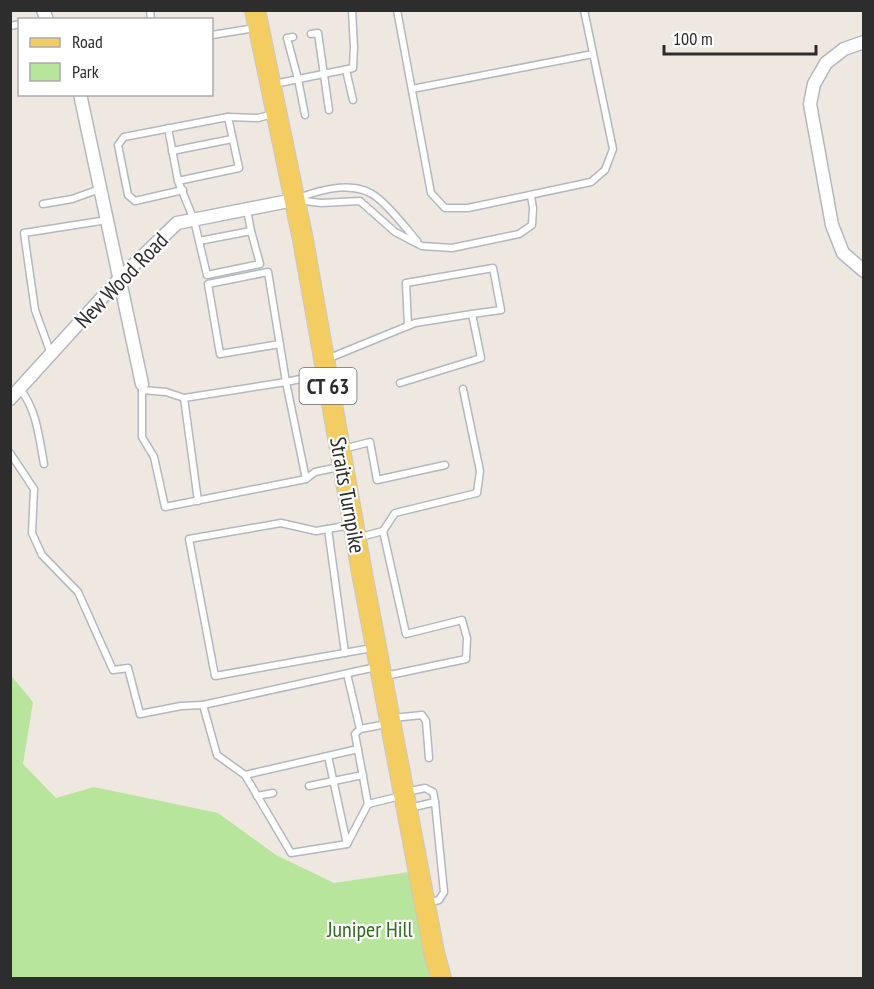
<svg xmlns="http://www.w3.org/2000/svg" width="874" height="989" font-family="'PT Sans Narrow',sans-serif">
  <rect width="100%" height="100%" fill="#efe8e0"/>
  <polygon fill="#b7e59c" points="10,674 33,702 23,764 56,798 94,787 218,813 276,855 334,883 409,872 432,978 11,978"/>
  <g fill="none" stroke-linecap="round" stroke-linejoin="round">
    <defs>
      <g id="service">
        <polyline points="150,10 151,20"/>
        <polyline points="397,10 431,193 445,208 468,208 591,182 605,170 613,149 584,10"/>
        <polyline points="10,26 20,24"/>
        <polyline points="311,34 318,33 329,110"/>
        <polyline points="212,35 255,28"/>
        <polyline points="293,37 287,38 298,79 305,115"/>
        <polyline points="346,70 353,100"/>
        <polyline points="274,84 353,68 354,47 352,10"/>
        <polyline points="412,89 593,54"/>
        <polyline points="168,128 178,181 194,220 199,241"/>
        <polyline points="172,151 232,139"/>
        <polyline points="178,181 239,168 228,117"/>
        <polyline points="183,190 135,201 128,195 118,145 124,137 228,117 258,118 273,114"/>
        <path d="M298 198C323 189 357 179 379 199 393 211 405 227 417 241"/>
        <polyline points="297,200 321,203 360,201 395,232 422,246 452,248 519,234 532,225 533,208 531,196"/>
        <polyline points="43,204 72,199 100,189"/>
        <polyline points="247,210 251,231 199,241 207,275 260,264 251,231"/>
        <polyline points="408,326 406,283 493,268 501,310 472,314"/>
        <polyline points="51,354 35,310 24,233 107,220"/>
        <polyline points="327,359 415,323 472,314 481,358 400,383"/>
        <polyline points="142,387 142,437 154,457 165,507 306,479 315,472 339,467"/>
        <path d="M20 389C37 410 39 438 44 464"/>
        <polyline points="142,390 166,392 184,398 286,382 268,272 208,284 220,354 280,344"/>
        <polyline points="184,398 198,501"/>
        <polyline points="343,449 370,442 377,480 445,465"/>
        <polyline points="10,453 34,489 32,533 42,555 78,592 113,670 128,668 140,714 181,706 203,705 217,755 245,775 291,853 347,844 368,804"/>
        <polyline points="306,479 286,382 324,374"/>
        <polyline points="351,525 316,531 281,523 189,539 215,676 372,648"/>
        <polyline points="328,529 345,653"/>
        <polyline points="383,531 395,513 477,493 480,471 463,389"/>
        <polyline points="357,538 383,531 406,634 462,620 467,638 466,659 385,676"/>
        <polyline points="347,674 360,729"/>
        <polyline points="203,705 376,667"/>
        <polyline points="393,718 422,715 426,721 429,758"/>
        <polyline points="387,724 360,729 355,734 368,804 401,796"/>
        <polyline points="328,756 347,844"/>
        <polyline points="245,775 358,749"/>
        <polyline points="309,786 363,775"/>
        <polyline points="406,792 425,788 433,792 435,802 410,808"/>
        <polyline points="257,796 273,793"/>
        <polyline points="426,903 439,900 444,892 435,802"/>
      </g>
      <g id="minor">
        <polyline points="43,10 47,20"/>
        <polyline points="864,42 844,49 826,63 814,84 810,104 832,225 843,253 864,271"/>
        <polyline points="80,94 142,384"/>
        <polyline points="10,399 119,279 177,223 294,200"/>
      </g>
      <polyline id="primary" points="255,10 303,240 362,573 434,952 441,978"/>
    </defs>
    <use href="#service" stroke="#b3b7c1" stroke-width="9"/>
    <use href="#minor" stroke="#b3b7c1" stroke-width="15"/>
    <use href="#primary" stroke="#c8c8c8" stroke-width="22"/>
    <use href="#service" stroke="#fff" stroke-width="6"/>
    <use href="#minor" stroke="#fff" stroke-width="12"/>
    <use href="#primary" stroke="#f3cd61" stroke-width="20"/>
  </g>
  <g text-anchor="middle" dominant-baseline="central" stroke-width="4.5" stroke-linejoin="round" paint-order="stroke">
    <rect fill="#fff" stroke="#6c6c6c" stroke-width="1.5" x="299.5" y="368" width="57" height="36" rx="4.5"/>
    <g font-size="21" font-weight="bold" fill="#2d2d2d">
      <text x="328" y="386">CT 63</text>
    </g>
    <g font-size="22" fill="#2d2d2d" stroke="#fff">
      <text transform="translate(121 280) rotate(-46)">New Wood Road</text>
      <text transform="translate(348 495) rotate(80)">Straits Turnpike</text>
    </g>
    <g font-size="22" fill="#2d6e1a" stroke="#fff">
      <text x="370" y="929">Juniper Hill</text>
    </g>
  </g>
  <rect width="874" height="989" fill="none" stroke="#2d2d2d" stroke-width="24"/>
  <rect x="18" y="18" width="195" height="78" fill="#ffffff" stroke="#ababab" stroke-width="1.5"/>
  <rect x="30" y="38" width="30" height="9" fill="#f3cd61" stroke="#ababab" stroke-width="1.5"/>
  <text x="72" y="48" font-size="18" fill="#2d2d2d">Road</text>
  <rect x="30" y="63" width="30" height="18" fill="#b7e59c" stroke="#ababab" stroke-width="1.5"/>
  <text x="72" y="78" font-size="18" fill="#2d2d2d">Park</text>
  <path d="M664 45v9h152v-9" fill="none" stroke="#2d2d2d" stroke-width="3"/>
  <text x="673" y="45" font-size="18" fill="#2d2d2d" stroke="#ffffff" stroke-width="4.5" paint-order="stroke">100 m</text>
</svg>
